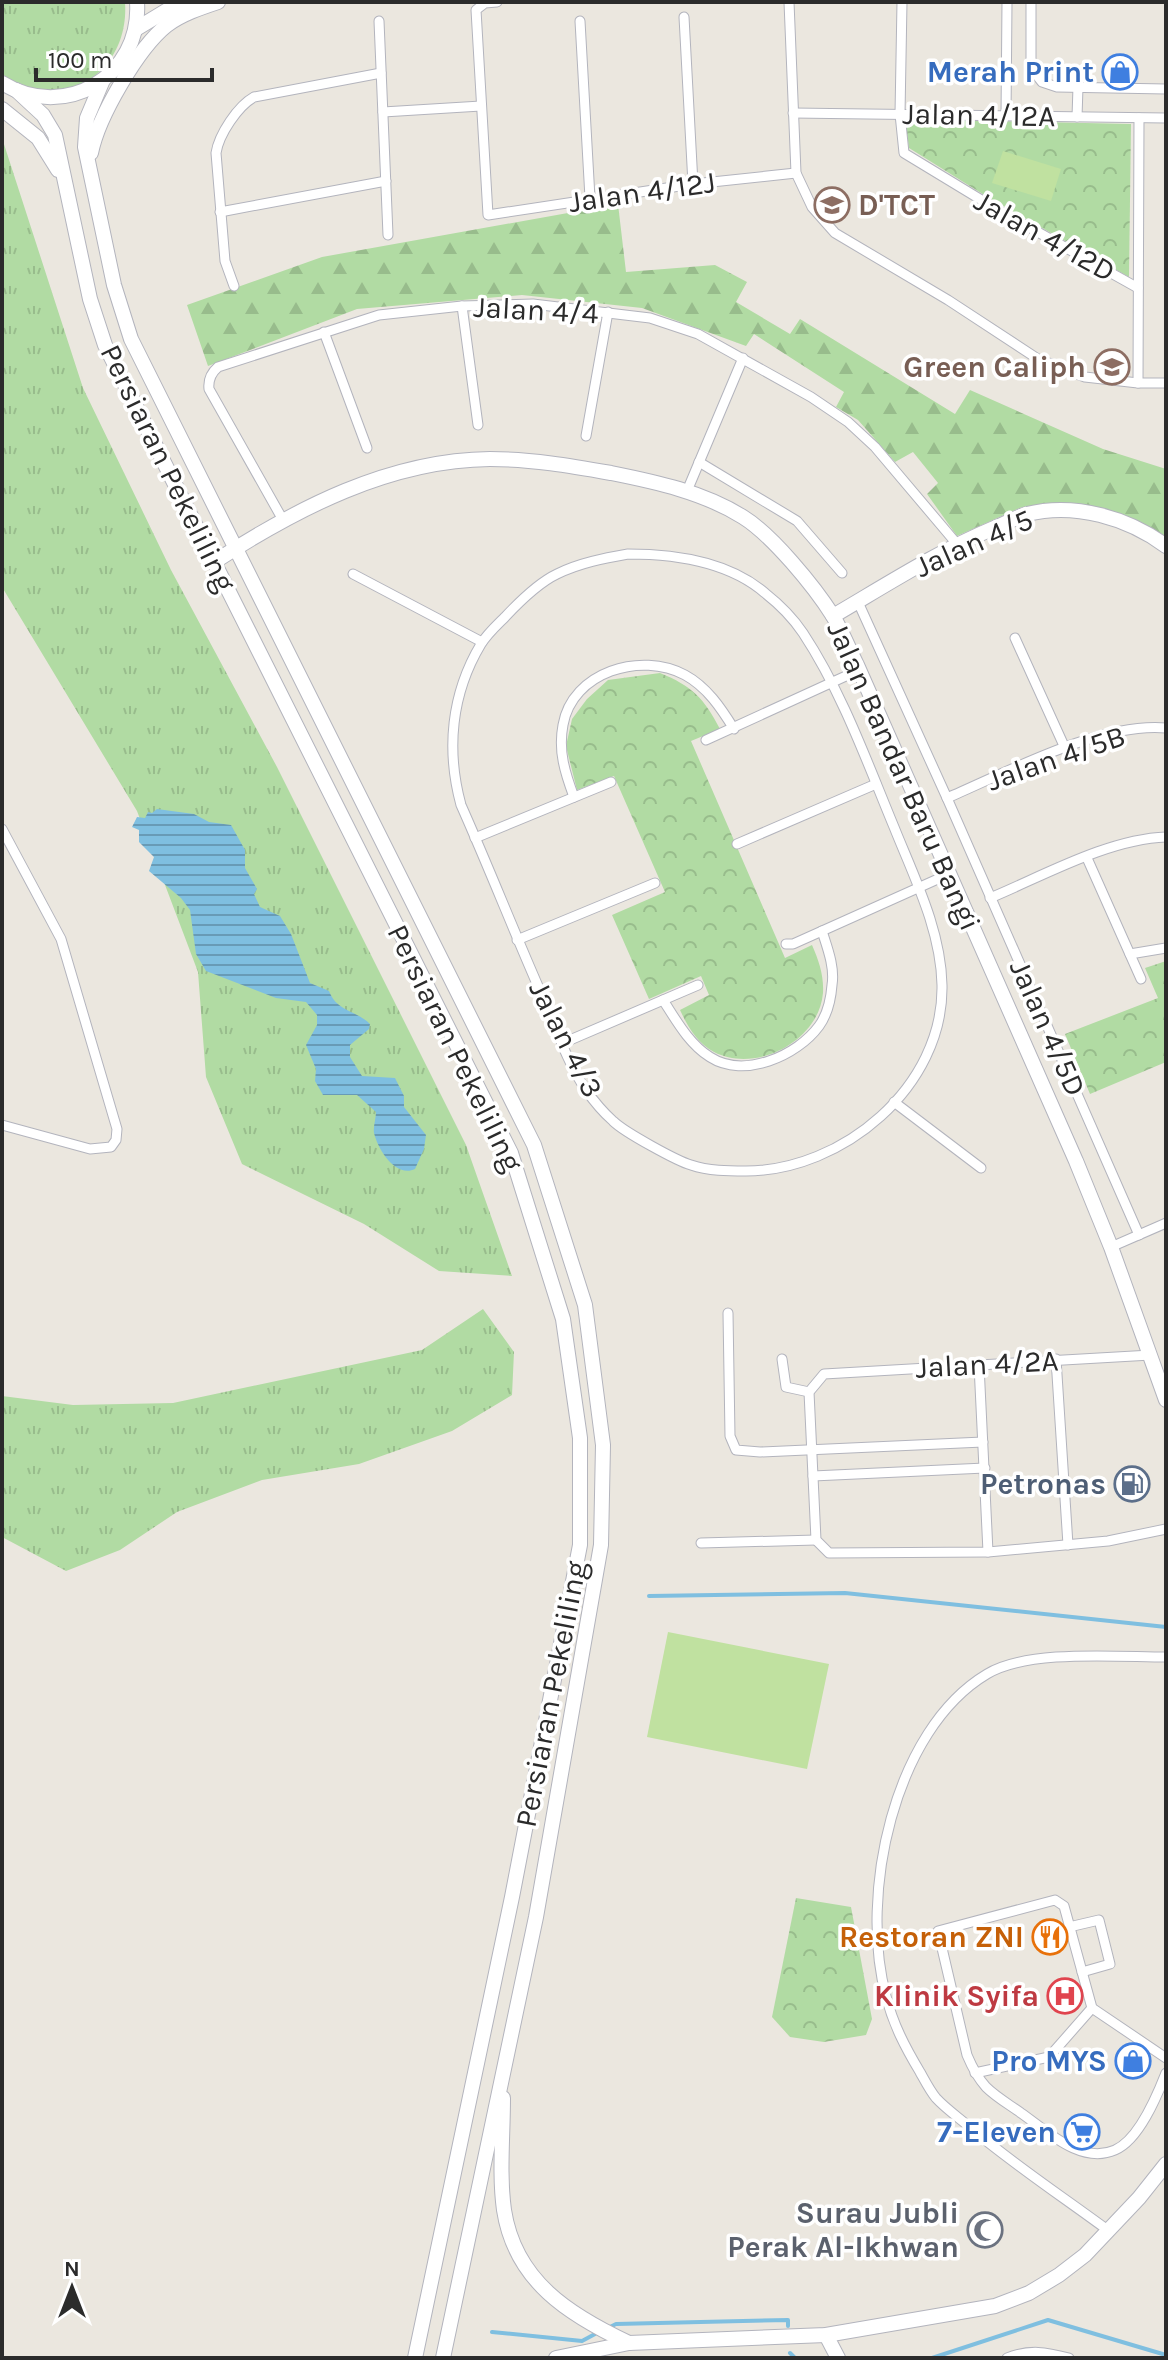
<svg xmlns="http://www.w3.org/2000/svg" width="1168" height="2360" font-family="Karla,sans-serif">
  <defs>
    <pattern id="grass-tufts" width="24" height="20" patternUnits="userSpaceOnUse" patternTransform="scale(2)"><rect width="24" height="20" fill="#b1dba3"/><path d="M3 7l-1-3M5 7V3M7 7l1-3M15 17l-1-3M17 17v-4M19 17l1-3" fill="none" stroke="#98bc8c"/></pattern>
    <pattern id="forest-firs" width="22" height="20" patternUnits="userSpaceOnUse" patternTransform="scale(2)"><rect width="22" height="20" fill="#b1dba3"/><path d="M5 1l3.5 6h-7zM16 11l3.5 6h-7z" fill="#98bc8c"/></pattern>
    <pattern id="park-crowns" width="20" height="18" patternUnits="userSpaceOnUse" patternTransform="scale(2)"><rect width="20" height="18" fill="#b1dba3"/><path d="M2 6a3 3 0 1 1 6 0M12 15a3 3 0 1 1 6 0" fill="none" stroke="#98bc8c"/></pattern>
    <pattern id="water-rules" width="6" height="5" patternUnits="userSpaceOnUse" patternTransform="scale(2)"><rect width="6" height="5" fill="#7fbfe0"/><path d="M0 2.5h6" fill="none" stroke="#689bb6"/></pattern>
  </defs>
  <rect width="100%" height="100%" fill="#ebe7df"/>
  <g fill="url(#grass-tufts)">
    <path d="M2 2H125C130 73 61 117 2 74Z"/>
    <polygon points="2,138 83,388 171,570 277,767 466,1145 512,1276 439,1271 364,1224 242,1164 206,1077 198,972 137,811 2,587"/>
    <polygon points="483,1309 514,1352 512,1395 452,1431 359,1464 262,1480 177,1512 120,1550 66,1571 2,1537 2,1396 73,1405 173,1403 422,1350"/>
  </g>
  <polygon fill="url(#forest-firs)" points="618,204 626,272 715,265 747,282 736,302 790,334 800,319 955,414 970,390 1103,449 1166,469 1166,546 1082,506 1022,507 957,536 927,494 938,483 913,452 895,462 858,420 836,407 844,392 754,334 746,346 642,308 522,295 357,309 208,366 187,305 322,257"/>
  <g fill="url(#park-crowns)">
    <polygon points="905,119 1131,124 1129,277 989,198 909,148"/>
    <path d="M660 673C692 686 704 698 720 729L691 741 785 958 812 945C819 961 824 976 823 993 819 1041 756 1074 714 1052 697 1043 688 1027 680 1010L709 995 701 976 649 999 612 915 665 892 614 776 577 790 566 746 572 719 587 699 608 680Z"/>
    <polygon points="1166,961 1166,1062 1090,1094 1065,1034 1158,998 1145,968"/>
    <polygon points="796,1898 851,1907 872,2019 866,2035 824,2042 790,2037 772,2017"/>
  </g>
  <g fill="#c0e1a0">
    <polygon points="1003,151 1061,169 1051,201 992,183"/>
    <polygon points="668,1632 829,1664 807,1769 647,1737"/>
  </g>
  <path fill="url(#water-rules)" d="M157 809 194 814 209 822 231 825 245 850V868L257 889 254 894 260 907 280 916 291 934 310 983 329 991C337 1012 356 1010 370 1024L369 1029 350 1045V1057L362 1076 395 1078 404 1096V1107L426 1135 424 1149 415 1169C396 1178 378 1150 374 1133 373 1127 376 1118 376 1112L357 1095H323L315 1081 316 1069 306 1045 317 1025V1015L306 1002 276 998 206 971 196 954 190 910 181 898 149 871 154 857 139 842V830L132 827 137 817 145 818 148 812 152 813Z"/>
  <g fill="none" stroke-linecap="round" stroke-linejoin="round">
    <g stroke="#7fbfe0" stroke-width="4">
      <polyline points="649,1596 845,1593 1166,1627"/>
      <polyline points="610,2327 616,2324 788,2320 788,2326"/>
      <polyline points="492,2332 582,2341 595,2334"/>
      <polyline points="790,2353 795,2358"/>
      <polyline points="932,2358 1048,2320 1166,2355"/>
    </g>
    <defs>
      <g id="street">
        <polyline points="497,2 485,3 476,10 488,215 693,184 796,173"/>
        <polyline points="789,2 796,173 812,207 835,233 948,300 1038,359 1085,377 1138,383 1166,383"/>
        <polyline points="902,2 900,114 904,153 993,207 1138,288"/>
        <polyline points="1031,2 1031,68 1042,82 1057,87 1166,89"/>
        <polyline points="684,17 693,184"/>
        <polyline points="379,21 388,235"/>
        <polyline points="580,21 590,198"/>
        <polyline points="383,112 481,106"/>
        <polyline points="793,113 1166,118"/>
        <polyline points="1006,116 1007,2"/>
        <polyline points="1077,117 1078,87"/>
        <polyline points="220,212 386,181"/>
        <path d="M234 286 225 261 216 153C219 134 238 106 254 97L381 73"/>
        <polyline points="462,306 478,425"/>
        <polyline points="324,332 367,448"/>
        <polyline points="1138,383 1139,118"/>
        <polyline points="586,436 608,312"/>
        <polyline points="699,462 797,521 842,573"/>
        <polyline points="687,491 743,358"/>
        <path d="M283 520 209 389C208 380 211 373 218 367L379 315 462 306 533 304 650 318 698 334 811 397 848 422 875 447 957 544"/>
        <path d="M628 554C675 554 728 561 765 593 779 604 793 618 803 633 842 692 867 762 894 827 914 877 941 930 942 985 944 1087 842 1171 746 1171 728 1171 709 1171 691 1165 677 1161 624 1132 613 1121 604 1113 593 1100 586 1090 568 1064 557 1031 545 1002 516 937 490 870 461 805 446 750 451 694 481 644 487 634 497 625 505 617 520 601 538 583 557 574 579 563 605 558 628 554Z"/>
        <polyline points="353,574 482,642"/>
        <polyline points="858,602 947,798 1139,1235"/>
        <polyline points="1015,638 1065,748"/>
        <polyline points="706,740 859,670"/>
        <path d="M574 797C565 773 558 751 563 725 572 672 641 651 685 675 707 687 721 708 734 729"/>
        <path d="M947 798C1008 772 1100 722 1166 728"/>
        <polyline points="2,829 61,939 117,1129 116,1140 111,1147 90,1149 2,1125"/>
        <polyline points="475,838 611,782"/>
        <polyline points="737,844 876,784"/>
        <polyline points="1087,858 1141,979"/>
        <path d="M990 898C1043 876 1108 839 1166 837"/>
        <polyline points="517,940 655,883"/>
        <polyline points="786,944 793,944 949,874"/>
        <polyline points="1130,954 1166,948"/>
        <path d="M663 1000C676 1020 689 1044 710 1057 744 1079 797 1056 819 1026 827 1015 831 998 832 985 835 967 827 947 822 931"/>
        <polyline points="563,1043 698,985"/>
        <polyline points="894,1102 981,1168"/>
        <polyline points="1111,1247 1166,1223"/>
        <polyline points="728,1313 730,1436 736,1450 760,1452 983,1442"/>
        <polyline points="782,1359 786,1387 809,1392"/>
        <polyline points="1056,1359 1068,1545"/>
        <polyline points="979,1365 988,1552 829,1553 816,1540 809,1392 824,1374 1151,1355"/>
        <polyline points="813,1476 985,1468"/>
        <polyline points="701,1543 816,1540"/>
        <polyline points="988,1552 1108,1541 1166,1529"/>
        <polyline points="1069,1927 1099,1920 1110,1964 1082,1972"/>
        <path d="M1166 2058 1092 2008 1064 1906 1055 1900 938 1931 967 2055C972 2067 977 2077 986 2087 996 2097 1010 2105 1021 2113 1047 2131 1081 2165 1115 2150 1139 2140 1157 2096 1166 2073"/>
        <polyline points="975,2073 1049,2057 1092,2008"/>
        <path d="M1109 2231C1063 2197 1016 2166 973 2130 961 2119 947 2110 936 2098 930 2091 925 2081 920 2072 905 2047 893 2024 886 1996 859 1896 893 1730 987 1674 1028 1649 1118 1657 1166 1657"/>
        <path d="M1007 2358C1030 2349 1046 2352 1069 2358"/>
      </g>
      <g id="secondary">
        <polyline points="136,29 169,9 192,2"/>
        <polyline points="103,80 87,118 85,147 114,285 131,339 534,1145 585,1305 603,1445 601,1545 536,1917 443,2358"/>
        <path d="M2 83C65 122 142 76 137 2"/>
        <polyline points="16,90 43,115 55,135 90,299 105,345 511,1153 563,1319 580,1438 580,1545 512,1897 415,2358"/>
        <polyline points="2,109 38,138 58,170"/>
        <path d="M91 153C98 117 138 48 167 25 182 14 200 8 218 2"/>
        <path d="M214 562C296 509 389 460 490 459 531 459 571 466 611 473 656 482 703 492 743 517 772 535 814 586 833 616 842 631 849 649 857 665L1076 1161 1111 1247 1166 1400"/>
        <path d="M833 616C886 585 937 552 994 528 1005 524 1016 517 1027 514 1075 502 1128 518 1166 546"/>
        <path d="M503 2098C503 2135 499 2174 504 2210 515 2281 569 2315 629 2343"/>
        <polyline points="826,2335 838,2358"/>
        <polyline points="556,2358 629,2343 826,2335 995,2306 1029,2293 1059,2275 1085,2255 1139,2198 1166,2164"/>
      </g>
    </defs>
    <use href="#street" stroke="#b3b4bd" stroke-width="11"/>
    <use href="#secondary" stroke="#b3b4bd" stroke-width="16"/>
    <use href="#street" stroke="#fff" stroke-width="9"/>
    <use href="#secondary" stroke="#fff" stroke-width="14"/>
  </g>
  <defs>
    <symbol id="shop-ring" viewBox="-11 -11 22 22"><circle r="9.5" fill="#fff" stroke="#3f7fe0" stroke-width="1.5"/><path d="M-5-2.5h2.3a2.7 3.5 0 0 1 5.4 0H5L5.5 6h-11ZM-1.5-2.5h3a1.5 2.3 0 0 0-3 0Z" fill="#3f7fe0"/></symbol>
    <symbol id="school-ring" viewBox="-11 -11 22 22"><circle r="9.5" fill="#fff" stroke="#8d6e63" stroke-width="1.5"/><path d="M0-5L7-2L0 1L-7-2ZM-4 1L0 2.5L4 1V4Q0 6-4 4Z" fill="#8d6e63"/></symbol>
    <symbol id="fuel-ring" viewBox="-11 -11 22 22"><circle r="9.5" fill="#fff" stroke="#5c6f8a" stroke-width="1.5"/><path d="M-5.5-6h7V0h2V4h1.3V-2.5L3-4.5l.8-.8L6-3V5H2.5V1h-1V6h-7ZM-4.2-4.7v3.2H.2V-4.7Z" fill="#5c6f8a"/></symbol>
    <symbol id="restaurant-ring" viewBox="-11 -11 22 22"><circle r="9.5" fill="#fff" stroke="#e8710a" stroke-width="1.5"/><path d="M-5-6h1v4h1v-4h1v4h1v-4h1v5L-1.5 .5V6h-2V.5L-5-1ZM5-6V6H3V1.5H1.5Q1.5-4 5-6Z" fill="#e8710a"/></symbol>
    <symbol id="hospital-ring" viewBox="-11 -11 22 22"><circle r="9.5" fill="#fff" stroke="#e0444e" stroke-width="1.5"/><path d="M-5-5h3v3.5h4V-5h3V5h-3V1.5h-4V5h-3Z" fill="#e0444e"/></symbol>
    <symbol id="supermarket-ring" viewBox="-11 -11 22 22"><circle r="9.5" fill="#fff" stroke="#3f7fe0" stroke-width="1.5"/><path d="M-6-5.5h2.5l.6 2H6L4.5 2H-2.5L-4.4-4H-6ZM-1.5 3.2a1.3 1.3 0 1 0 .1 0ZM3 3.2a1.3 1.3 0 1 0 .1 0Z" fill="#3f7fe0"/></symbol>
    <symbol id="mosque-ring" viewBox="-11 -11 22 22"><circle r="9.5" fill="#fff" stroke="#6b7280" stroke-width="1.5"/><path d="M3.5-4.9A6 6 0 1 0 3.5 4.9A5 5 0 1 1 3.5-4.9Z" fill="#6b7280"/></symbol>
  </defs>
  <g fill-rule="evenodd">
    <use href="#shop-ring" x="1100" y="52" width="40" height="40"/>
    <use href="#school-ring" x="812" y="185" width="40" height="40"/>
    <use href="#school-ring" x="1092" y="347" width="40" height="40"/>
    <use href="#fuel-ring" x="1112" y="1464" width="40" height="40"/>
    <use href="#restaurant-ring" x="1030" y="1917" width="40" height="40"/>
    <use href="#hospital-ring" x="1045" y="1976" width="40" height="40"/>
    <use href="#shop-ring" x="1113" y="2041" width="40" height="40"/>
    <use href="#supermarket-ring" x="1062" y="2112" width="40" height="40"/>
    <use href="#mosque-ring" x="965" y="2210" width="40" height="40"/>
  </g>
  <g text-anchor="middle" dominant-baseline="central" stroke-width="7" stroke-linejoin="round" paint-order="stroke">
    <g font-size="30" font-weight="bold" fill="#366cbe" stroke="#fff" text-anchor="end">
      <text x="1094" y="72">Merah Print</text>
      <text x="1107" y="2061">Pro MYS</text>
      <text x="1056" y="2132">7-Eleven</text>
    </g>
    <g font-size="30" fill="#2b2b2b" stroke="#fff">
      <text transform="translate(979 115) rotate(1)">Jalan 4/12A</text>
      <text transform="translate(642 192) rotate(-8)">Jalan 4/12J</text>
      <text transform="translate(1045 236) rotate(29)">Jalan 4/12D</text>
      <text transform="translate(536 310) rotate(3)">Jalan 4/4</text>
      <text transform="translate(168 468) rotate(64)">Persiaran Pekeliling</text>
      <text transform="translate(974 543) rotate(-24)">Jalan 4/5</text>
      <text transform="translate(1056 758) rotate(-19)">Jalan 4/5B</text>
      <text transform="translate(904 776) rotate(66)">Jalan Bandar Baru Bangi</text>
      <text transform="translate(1048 1028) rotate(66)">Jalan 4/5D</text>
      <text transform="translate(566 1039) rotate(63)">Jalan 4/3</text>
      <text transform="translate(455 1048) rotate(64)">Persiaran Pekeliling</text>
      <text transform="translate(987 1364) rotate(-3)">Jalan 4/2A</text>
      <text transform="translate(551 1694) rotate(-79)">Persiaran Pekeliling</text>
    </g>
    <g font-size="30" font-weight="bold" fill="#785e54" stroke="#fff" text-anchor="start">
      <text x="858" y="205">D'TCT</text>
      <text x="1086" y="367" text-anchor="end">Green Caliph</text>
    </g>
    <g font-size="30" font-weight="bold" fill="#4e5e75" stroke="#fff" text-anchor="end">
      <text x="1106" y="1484">Petronas</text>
    </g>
    <g font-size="30" font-weight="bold" fill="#c56008" stroke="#fff" text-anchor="end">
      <text x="1024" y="1937">Restoran ZNI</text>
    </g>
    <g font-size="30" font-weight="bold" fill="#be3a42" stroke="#fff" text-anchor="end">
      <text x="1039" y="1996">Klinik Syifa</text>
    </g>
    <g font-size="30" font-weight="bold" fill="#5b616d" stroke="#fff" text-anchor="end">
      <text x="959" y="2213">Surau Jubli<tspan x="959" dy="34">Perak Al-Ikhwan</tspan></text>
    </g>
  </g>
  <rect width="1168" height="2360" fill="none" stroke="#2b2b2b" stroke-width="8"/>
  <g transform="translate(72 2288)" stroke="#ffffff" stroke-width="6" paint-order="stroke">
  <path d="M0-6L14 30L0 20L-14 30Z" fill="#2b2b2b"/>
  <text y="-12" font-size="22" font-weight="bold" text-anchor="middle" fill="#2b2b2b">N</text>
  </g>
  <path d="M36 68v12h176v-12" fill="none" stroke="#2b2b2b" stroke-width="4"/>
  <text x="48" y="68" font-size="24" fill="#2b2b2b" stroke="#ffffff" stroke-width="6" paint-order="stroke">100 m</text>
</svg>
